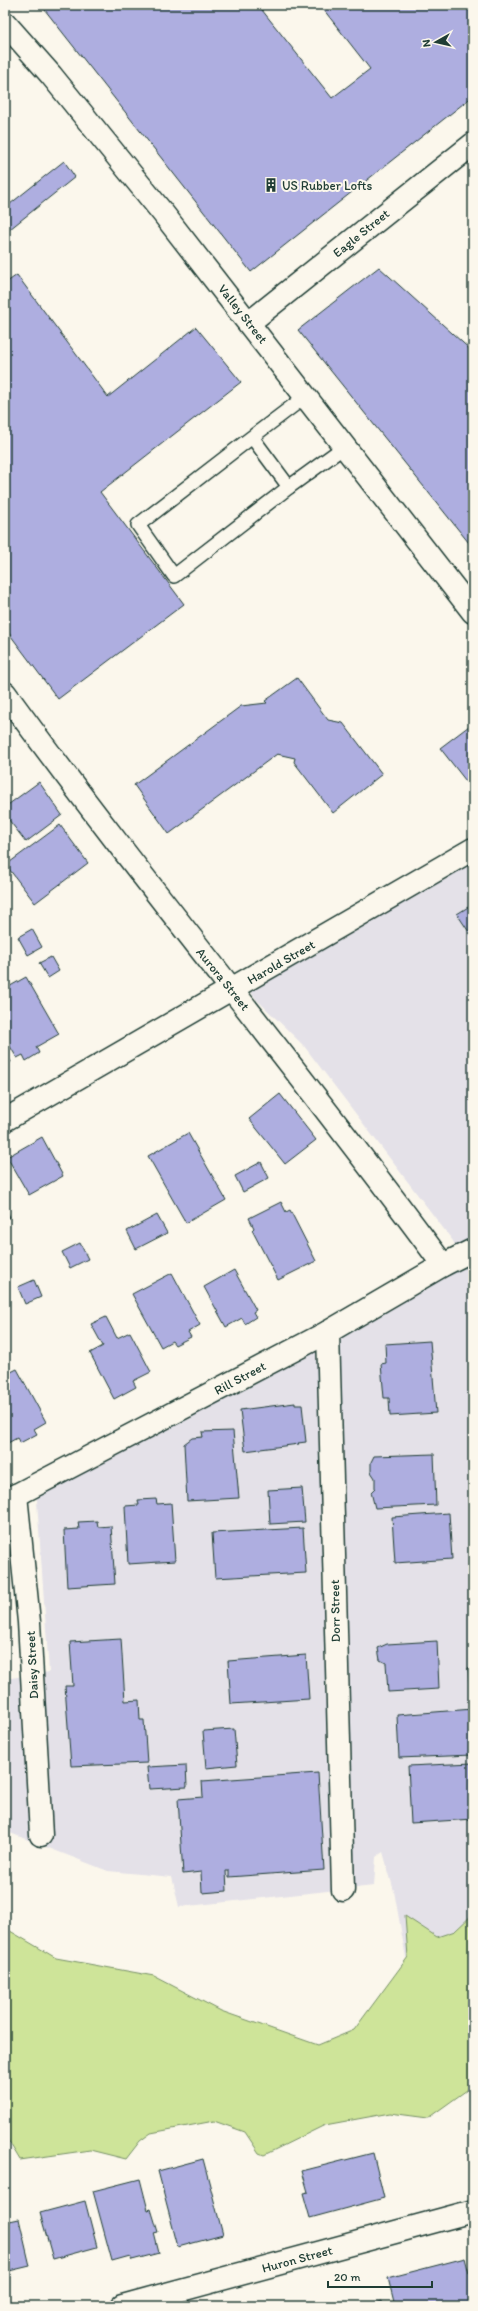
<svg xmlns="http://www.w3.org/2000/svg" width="478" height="2311" font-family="Itim,sans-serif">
  <rect width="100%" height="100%" fill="#fbf7ec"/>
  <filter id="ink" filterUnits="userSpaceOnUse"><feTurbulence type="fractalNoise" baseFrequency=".025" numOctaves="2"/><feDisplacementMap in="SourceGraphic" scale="8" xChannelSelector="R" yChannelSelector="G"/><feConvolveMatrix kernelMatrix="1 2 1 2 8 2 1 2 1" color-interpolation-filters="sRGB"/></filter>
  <g filter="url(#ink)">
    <polygon fill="#e4e1e8" points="473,852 473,1914 455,1931 437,1937 406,1958 394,1891 383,1852 376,1857 374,1886 179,1907 172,1877 108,1871 5,1831 5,1679 49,1672 36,1487 459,1255 453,1241 304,1046 257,1000 244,983"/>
    <polygon fill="#cee499" stroke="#769066" points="473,1914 473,2089 467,2090 428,2118 390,2113 325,2125 264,2155 259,2153 245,2132 214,2121 151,2133 140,2141 126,2159 90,2150 20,2160 5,2135 5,1928 56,1958 154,1976 221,2011 318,2045 354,2030 408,1957 405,1916 437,1937 455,1931"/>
    <g fill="#aeaee0" stroke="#1f3d34">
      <polygon points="41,5 258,5 332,98 370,69 320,5 473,5 473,96 251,272"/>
      <polygon points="64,161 75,177 5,233 5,208"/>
      <polygon points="379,267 473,352 473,548 298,330"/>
      <polygon points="17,275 108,397 196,327 241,382 100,492 184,604 58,699 5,628 5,280 7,282"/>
      <polygon points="297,678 328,720 343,723 382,774 333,813 294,762 295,758 277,754 169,834 134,785 241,706 267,703 265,701"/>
      <polygon points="473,723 473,790 440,748"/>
      <polygon points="39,782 62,815 26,842 5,815 5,807"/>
      <polygon points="60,825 88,863 35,903 6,865"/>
      <polygon points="473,904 473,938 457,914"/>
      <polygon points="32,929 42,947 28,955 18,937"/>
      <polygon points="51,957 59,971 48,978 39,963"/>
      <polygon points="26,977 59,1034 36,1047 39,1053 26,1061 23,1055 17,1058 5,1038 5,989"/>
      <polygon points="5,1051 11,1062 5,1065"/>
      <polygon points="280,1094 316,1140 285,1164 249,1119"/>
      <polygon points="188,1133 226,1200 186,1223 148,1156"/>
      <polygon points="42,1137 63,1176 29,1195 7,1157"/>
      <polygon points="261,1162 269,1178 243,1192 235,1176"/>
      <polygon points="281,1202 286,1212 290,1210 316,1261 278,1280 252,1230 254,1228 249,1218"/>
      <polygon points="5,1208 10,1217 5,1220"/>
      <polygon points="157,1215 167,1233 136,1249 127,1231"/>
      <polygon points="80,1243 88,1259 70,1268 62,1252"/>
      <polygon points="234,1270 256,1310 253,1312 256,1317 245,1324 242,1318 226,1327 204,1287"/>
      <polygon points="172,1273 200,1325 188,1332 191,1337 175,1345 172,1341 161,1347 132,1294"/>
      <polygon points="34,1280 41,1297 25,1304 18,1287"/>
      <polygon points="106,1317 117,1338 130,1332 151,1372 133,1381 136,1387 114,1399 90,1353 103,1346 91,1324"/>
      <polygon points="430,1341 436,1413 390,1416 389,1398 384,1398 381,1364 386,1363 385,1344"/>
      <polygon points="17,1369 46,1422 34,1429 37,1434 20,1443 17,1438 6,1444 5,1375"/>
      <polygon points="295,1403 295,1405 302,1405 306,1442 298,1443 299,1444 245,1451 240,1410"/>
      <polygon points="233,1431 239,1498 187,1501 184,1444 192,1438 203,1437 202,1432"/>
      <polygon points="434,1454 436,1505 375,1508 371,1492 375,1488 375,1478 371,1472 371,1462 374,1456"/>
      <polygon points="302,1488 305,1522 270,1524 268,1490"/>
      <polygon points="156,1499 157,1504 171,1503 175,1561 128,1564 125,1506 139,1505 138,1500"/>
      <polygon points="449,1513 452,1559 395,1563 392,1517"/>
      <polygon points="97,1521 98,1527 111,1526 115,1584 67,1587 64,1530 79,1529 78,1522"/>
      <polygon points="303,1528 306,1573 215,1578 212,1533"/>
      <polygon points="471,1617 473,1617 473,1630 472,1630"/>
      <polygon points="121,1639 125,1701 139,1700 140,1720 144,1720 147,1763 71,1766 65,1686 73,1686 70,1642"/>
      <polygon points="437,1641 439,1689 388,1692 386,1663 380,1660 378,1648 387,1644"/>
      <polygon points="306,1655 309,1699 231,1704 228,1661"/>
      <polygon points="473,1667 473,1698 471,1698 468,1668"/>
      <polygon points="473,1709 473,1755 399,1758 397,1715"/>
      <polygon points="234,1729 237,1765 206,1768 203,1731"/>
      <polygon points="473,1763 473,1819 411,1823 408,1766"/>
      <polygon points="186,1765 187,1787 149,1789 147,1767"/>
      <polygon points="318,1773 324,1870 229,1877 229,1871 226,1871 227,1891 202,1893 201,1872 183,1874 178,1799 203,1797 202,1781"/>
      <polygon points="473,2142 473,2154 470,2143"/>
      <polygon points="373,2153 384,2198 310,2218 303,2193 308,2192 302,2171"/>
      <polygon points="203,2159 223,2235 178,2247 158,2171"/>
      <polygon points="140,2179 148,2210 151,2209 158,2232 154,2233 159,2253 132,2260 130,2256 112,2261 93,2191"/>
      <polygon points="85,2201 97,2247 53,2259 40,2213"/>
      <polygon points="19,2219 30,2266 5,2272 5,2222"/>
      <polygon points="465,2258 469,2273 473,2272 473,2305 395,2306 388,2278"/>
      <polygon points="382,2301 383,2306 364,2306"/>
    </g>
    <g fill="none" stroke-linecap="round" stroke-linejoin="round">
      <defs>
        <g id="lane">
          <polyline points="252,437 138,525 174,576 289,487 252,437 306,396"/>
          <polyline points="289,487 344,447"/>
        </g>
        <g id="street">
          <path d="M5 693C146 887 301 1071 443 1265"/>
          <polyline points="5,1120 473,849"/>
          <polyline points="328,1332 343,1890"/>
          <polyline points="16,1495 29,1622 41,1835"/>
          <polyline points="5,1501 328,1332 443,1265 473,1250"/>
          <polyline points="122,2306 473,2211"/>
        </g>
        <g id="secondary">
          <polyline points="5,23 51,75 162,212 473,612"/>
          <polyline points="250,322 473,144"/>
        </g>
      </defs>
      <use href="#lane" stroke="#1f3d34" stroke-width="16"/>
      <use href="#street" stroke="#1f3d34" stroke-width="25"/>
      <use href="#secondary" stroke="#1f3d34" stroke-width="25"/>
      <use href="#lane" stroke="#fbf7ec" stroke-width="13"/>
      <use href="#street" stroke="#fbf7ec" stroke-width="22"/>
      <use href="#secondary" stroke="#fbf7ec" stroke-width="22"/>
    </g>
  </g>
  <defs>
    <symbol id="building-bare" viewBox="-9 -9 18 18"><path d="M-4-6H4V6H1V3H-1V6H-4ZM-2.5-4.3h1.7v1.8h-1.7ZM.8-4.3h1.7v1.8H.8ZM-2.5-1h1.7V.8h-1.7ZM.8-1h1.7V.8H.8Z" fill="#1f3d34" stroke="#fbf7ec" stroke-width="2.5" paint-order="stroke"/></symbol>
  </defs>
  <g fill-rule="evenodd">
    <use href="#building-bare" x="261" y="175" width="20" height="20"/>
  </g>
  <g text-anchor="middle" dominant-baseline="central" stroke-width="4" stroke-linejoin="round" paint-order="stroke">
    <g font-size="13" fill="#1f3d34" stroke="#fbf7ec" text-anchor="start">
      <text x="282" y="185">US Rubber Lofts</text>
    </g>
    <g font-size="13" fill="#1f3d34" stroke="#fbf7ec">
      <text transform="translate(361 233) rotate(-39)">Eagle Street</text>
      <text transform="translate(243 314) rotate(52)">Valley Street</text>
      <text transform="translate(281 962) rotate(-30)">Harold Street</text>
      <text transform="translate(223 979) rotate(51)">Aurora Street</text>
      <text transform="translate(240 1378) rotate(-28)">Rill Street</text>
      <text transform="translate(335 1611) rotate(-91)">Dorr Street</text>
      <text transform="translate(32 1665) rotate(-93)">Daisy Street</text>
      <text transform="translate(297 2259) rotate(-15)">Huron Street</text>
    </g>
  </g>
  <rect width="478" height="2311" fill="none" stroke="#fbf7ec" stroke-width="20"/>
  <rect x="10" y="10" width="458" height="2291" fill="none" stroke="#1f3d34" stroke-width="1.5" filter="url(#ink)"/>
  <g transform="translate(436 42) rotate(262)" stroke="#fbf7ec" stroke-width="3" paint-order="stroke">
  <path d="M0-3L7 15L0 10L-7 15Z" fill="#1f3d34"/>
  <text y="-6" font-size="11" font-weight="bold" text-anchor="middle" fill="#1f3d34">N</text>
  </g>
  <path d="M328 2281v6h104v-6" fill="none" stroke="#1f3d34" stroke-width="2"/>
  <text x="334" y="2281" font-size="12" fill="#1f3d34" stroke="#fbf7ec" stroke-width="3" paint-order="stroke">20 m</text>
</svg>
